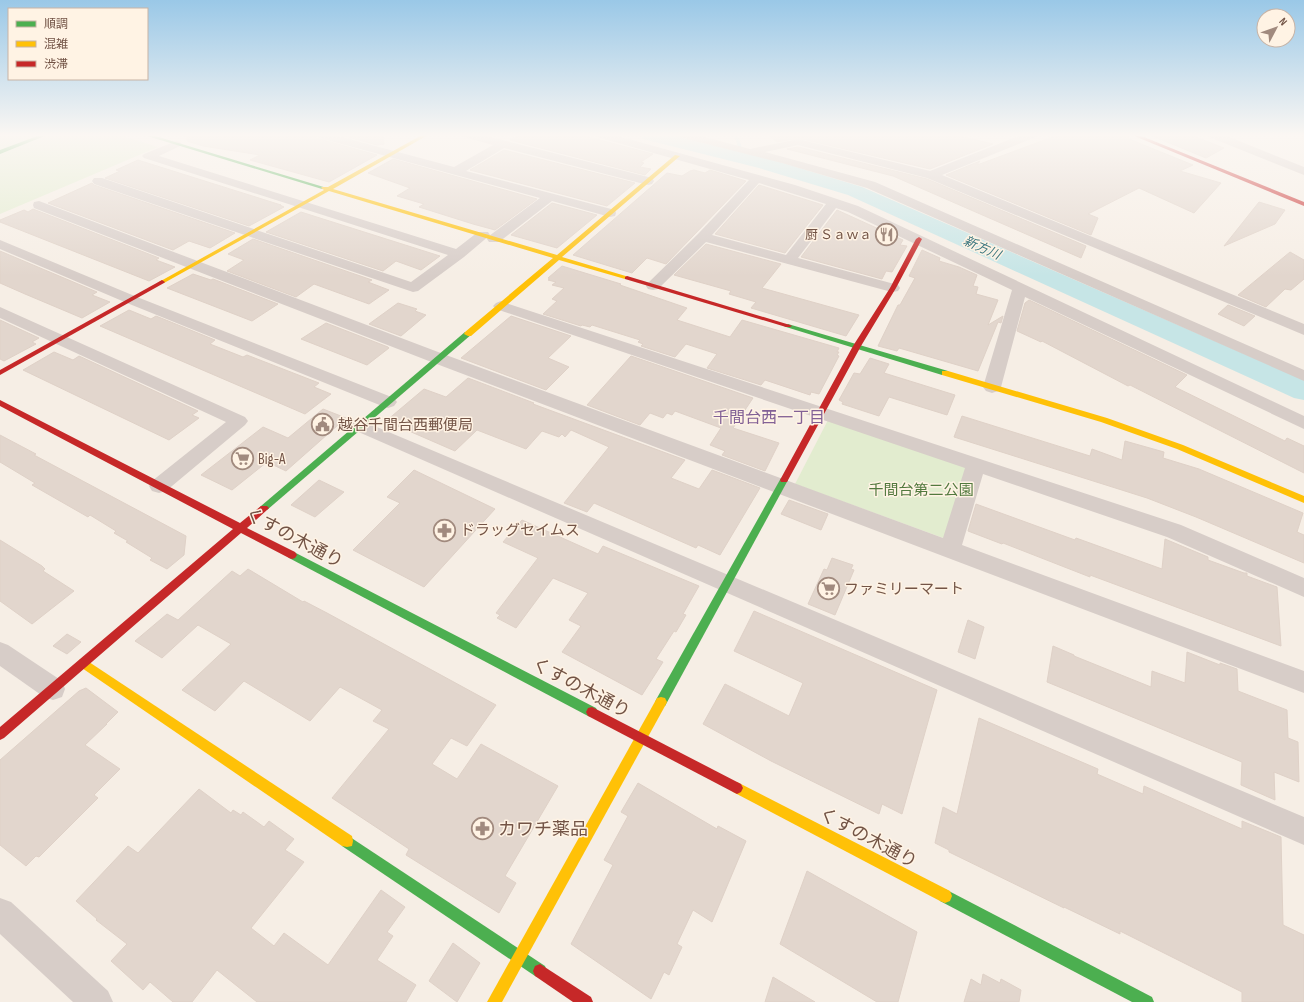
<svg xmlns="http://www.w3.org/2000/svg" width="1304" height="1002" font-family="'Sofia Sans Condensed','Noto Sans JP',sans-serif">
  <rect width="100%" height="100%" fill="#f6eee5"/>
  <g fill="#e2eccf">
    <polygon points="0,135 120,135 158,147 0,214"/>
    <polygon points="828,420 969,467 946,539 795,484"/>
  </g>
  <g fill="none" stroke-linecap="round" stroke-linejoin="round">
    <polyline stroke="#c6e5e6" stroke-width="3.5" points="736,135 744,160"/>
    <polygon fill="#c6e5e6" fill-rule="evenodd" points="640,135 672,135 773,160 862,187 1304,380 1304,400 1294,398 848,195 759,168 643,139"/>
  </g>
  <g fill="#e2d6cd" stroke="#dfd1c7">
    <polygon points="187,135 314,135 316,138 377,155 329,182 250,160 260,155 203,146 187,141"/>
    <polygon points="341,135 383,135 384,144 377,145"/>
    <polygon points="518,135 582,135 600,140 653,154 641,162 644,163 640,167 651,169 645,175 510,140"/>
    <polygon points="768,135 955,135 993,144 930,169 798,138 777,142"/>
    <polygon points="1058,135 1127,135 1129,139 1193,165 1180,171 1221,183 1194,213 1139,188 1088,214 1098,218 1091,235 946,175 980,161 977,165"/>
    <polygon points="1150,135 1190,135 1224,148 1206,158"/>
    <polygon points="798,147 927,179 1086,246 1081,258 893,176 787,149"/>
    <polygon points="504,150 635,183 607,206 470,170"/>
    <polygon points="393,159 537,199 495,230 473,224 419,207 424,204 397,196 410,188 368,173"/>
    <polygon points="138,160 281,205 280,205 284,207 249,226 105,178 120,171 116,170"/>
    <polygon points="694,170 705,173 710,170 746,181 666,264 647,258 632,273 573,255 667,173 682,176 690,171"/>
    <polygon points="92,183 94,185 235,233 210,248 189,241 173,250 48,203"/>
    <polygon points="759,185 823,205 785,253 715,234"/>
    <polygon points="1259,202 1285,210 1275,224 1224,246"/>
    <polygon points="552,203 597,215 557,248 511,235"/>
    <polygon points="33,209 159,258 156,260 175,267 149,281 0,222 0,220 24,210 28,212"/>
    <polygon points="837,210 903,240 900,245 907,246 892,272 886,271 882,279 801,257"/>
    <polygon points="301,212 440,256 421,270 396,261 383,271 266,232"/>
    <polygon points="253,239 372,280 368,282 389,290 369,304 314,284 296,297 227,271 244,260 228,254"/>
    <polygon points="706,244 781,264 762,288 859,315 846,336 751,308 756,302 729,294 731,291 674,275"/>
    <polygon points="922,250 940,258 939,261 959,267 977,275 973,286 978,287 976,294 998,300 988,325 1003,316 1001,323 998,322 978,371 899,348 897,351 878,346 898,305 900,305 915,278 909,276"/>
    <polygon points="0,251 97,292 92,295 110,302 82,318 25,294 0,283"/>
    <polygon points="1290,252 1304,260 1304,279 1291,290 1285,289 1266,307 1238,295"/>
    <polygon points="562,266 621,284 620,285 687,308 677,320 730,337 742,320 839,348 837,352 839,352 837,355 839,356 819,394 811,392 810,395 765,380 761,385 707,368 717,354 686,344 675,357 641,346 643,344 638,342 640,340 592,325 590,327 582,325 581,326 543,314 557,301 552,299 564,288 552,285 556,282 548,280 550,279 548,278"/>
    <polygon points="193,274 211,280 213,279 278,304 252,321 167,288"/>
    <polygon points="1029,300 1187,375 1175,387 1285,441 1287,438 1304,446 1304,473 1130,385 1128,386 1042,341 1041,342 1017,331 1025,303"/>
    <polygon points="398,303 417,309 415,311 426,315 401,336 369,324"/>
    <polygon points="1228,305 1255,316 1244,326 1218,314"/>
    <polygon points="129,310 151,319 156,316 215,340 210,344 243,357 247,355 319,383 314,387 331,394 305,414 100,326"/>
    <polygon points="511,316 571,336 548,358 569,367 546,390 461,358"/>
    <polygon points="0,320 39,338 32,342 36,344 4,361 0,359"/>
    <polygon points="326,323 388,347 389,348 367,365 301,339"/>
    <polygon points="54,352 73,360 79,356 198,411 192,415 199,418 169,440 23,370"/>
    <polygon points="631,356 753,398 733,428 779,443 765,471 722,455 725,451 710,445 721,428 675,411 672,415 667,413 663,418 650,413 640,425 587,405"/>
    <polygon points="870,358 889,364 884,373 955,395 947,415 889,397 879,416 842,404 843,402 839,400 854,373 860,374"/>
    <polygon points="468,378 534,403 533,404 685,460 671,478 699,489 712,470 760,488 720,555 698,545 696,548 594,503 587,512 564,503 609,447 571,430 565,437 562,434 559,437 542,431 526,449 477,430 455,451 386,421 424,389 446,397"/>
    <polygon points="323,409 346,418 286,471 267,462 232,490 201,475 263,427 288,438"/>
    <polygon points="962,416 1090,456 1092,449 1122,460 1125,441 1164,452 1163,458 1199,469 1303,513 1297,532 1304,535 1304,563 1196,517 1147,498 954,437"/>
    <polygon points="0,435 36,454 34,455 186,536 184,555 167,569 150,560 152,558 126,542 128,541 114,533 116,531 90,515 88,517 32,485 35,483 0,462"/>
    <polygon points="414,470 495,509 424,587 353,550 400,503 387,497"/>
    <polygon points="319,480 344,492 315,517 291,505"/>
    <polygon points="789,500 828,514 821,530 781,514"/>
    <polygon points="976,504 1075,540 1076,538 1162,569 1165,539 1208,557 1208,560 1244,573 1247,573 1247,576 1277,587 1281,646 1090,575 1090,577 1003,543 1002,544 968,531"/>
    <polygon points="522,520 598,554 603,546 699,586 683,614 686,615 676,632 674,631 656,659 663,662 642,695 562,652 581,626 569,620 588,593 553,578 516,628 497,618 500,615 496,613 538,558 503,542"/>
    <polygon points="0,540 42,566 45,569 43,571 74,591 32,624 0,601"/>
    <polygon points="832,558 853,565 851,569 854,570 835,615 808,604 824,569 827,570"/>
    <polygon points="248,569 303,602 304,601 327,613 496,705 467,746 451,738 432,764 457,779 481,744 558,786 505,876 516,883 499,913 406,855 409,849 332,798 389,729 373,721 382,710 340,687 310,721 244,681 215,711 182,690 231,644 198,625 162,658 135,641 167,614 178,620 232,571 240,576"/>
    <polygon points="754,611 937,690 902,814 882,804 879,814 771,761 703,724 725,684 789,716 803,683 734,651"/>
    <polygon points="968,620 984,627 975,659 958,652"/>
    <polygon points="67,634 81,642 67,654 53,646"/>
    <polygon points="1053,646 1074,655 1074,656 1151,687 1152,671 1185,683 1187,652 1220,665 1220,663 1237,669 1238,691 1287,710 1288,738 1298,742 1299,782 1274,772 1275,800 1241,785 1242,762 1047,682"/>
    <polygon points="86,688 118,712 106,724 107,724 85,745 120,769 94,795 98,798 39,857 36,856 26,866 0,845 0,760 79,691"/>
    <polygon points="979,718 1098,769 1097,774 1143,794 1144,786 1242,829 1242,821 1281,837 1283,925 1304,935 1304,1002 1242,1002 1242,992 1120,931 1120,934 1064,907 1064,908 949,852 949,850 935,843 943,807 957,814"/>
    <polygon points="638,783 717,829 718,826 746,841 712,922 693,910 677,944 682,947 669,975 664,972 651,999 571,944 613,865 604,860 628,816 621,812"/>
    <polygon points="199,789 231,813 233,810 241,815 243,812 264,827 269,821 294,839 285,850 304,862 251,928 274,946 284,933 328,965 381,890 405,907 387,932 393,936 377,960 416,985 406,1002 257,1002 217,970 192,1002 173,1002 150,982 143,990 111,961 127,944 96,920 97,919 76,901 128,846 138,853"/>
    <polygon points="807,871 917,932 898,1002 877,1002 780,944"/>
    <polygon points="453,943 480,963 457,1002 429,981"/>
    <polygon points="983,974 1000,983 1001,979 1021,990 1019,1002 964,1002 971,979 981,985"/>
    <polygon points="773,977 815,1002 765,1002"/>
  </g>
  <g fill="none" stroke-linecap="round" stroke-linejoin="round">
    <g fill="#d7cdc8" fill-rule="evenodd">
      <polygon points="315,135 334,135 454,167 493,145 464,137 463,135 482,135 652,178 654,181 652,184 648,185 504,148 466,171 615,210 616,213 615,216 610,217 552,201 499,242 489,242 487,239 489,236 540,198 316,137"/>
      <path d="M596 135H614L795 185 858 206 1304 416V429L1025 297 1001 387 998 391 992 393 986 391 983 387 1012 290 848 212 836 208 798 258 898 285 900 288 898 291 893 292 888 291 706 242 658 289 653 290 648 289 646 286 648 283 698 234 749 180 597 137ZM759 183 826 204 786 255 712 235Z"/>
      <polygon points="678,135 697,135 750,149 798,139 930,171 1021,135 1037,135 1036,137 942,175 1304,324 1304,335 927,178 798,145 765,152 875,182 1304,370 1304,381 867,188 782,163 679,137"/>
      <polygon points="1208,135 1224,135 1304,167 1304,175 1209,137"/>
      <polygon points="176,141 180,142 182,144 180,146 159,156 456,249 478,232 488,232 490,235 464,257 418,291 413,292 94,184 92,181 94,178 102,178 411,282 448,255 144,158 142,156 144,154"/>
      <polygon points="39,201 446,355 943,538 965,468 496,309 493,306 496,303 501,301 506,303 1181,525 1304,578 1304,597 1167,537 983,474 962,545 1304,671 1304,693 434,363 34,208 33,205 34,202"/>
      <polygon points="0,240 137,297 394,398 397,402 394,406 388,408 382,406 127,303 0,249"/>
      <polygon points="0,307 245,417 248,421 245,425 166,491 159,493 152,491 149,486 152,481 226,422 0,318"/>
      <polygon points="360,420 1304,817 1304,845 354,430 351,426 354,422"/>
      <polygon points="0,642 8,645 62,681 65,689 62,697 53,700 44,697 0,666"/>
      <polygon points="0,898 11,902 108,991 113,1002 73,1002 0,934"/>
    </g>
    <g fill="#4caf50" fill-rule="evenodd">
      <polygon points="40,135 47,135 0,154 0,150"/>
      <polygon points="144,135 152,135 327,188 322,189"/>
      <polygon points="788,324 948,371 949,373 945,375 942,375 786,327 784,326"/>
      <polygon points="465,332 471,332 472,334 267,510 261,510 259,508 261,506"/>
      <polygon points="784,477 788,480 665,706 661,707 657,706 655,702 657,698 781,478"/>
      <polygon points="292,551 596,708 598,712 596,716 592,717 588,716 289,558 287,555 289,552"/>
      <polygon points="347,835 545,966 547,971 545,976 540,978 535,976 342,846 341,841 342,836"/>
      <polygon points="945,889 1152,997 1154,1002 1132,1002 940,901 938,896 940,891"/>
    </g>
    <g fill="#ffc107" fill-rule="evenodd">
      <polygon points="422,135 428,135 333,189 557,255 675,155 680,156 562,257 629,277 629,279 625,279 559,260 471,336 468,336 464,334 465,332 553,258 329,191 164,283 159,282 324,190 321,188 322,187 328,187"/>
      <polygon points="942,371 948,371 1107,418 1183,445 1304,496 1304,503 1177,449 1101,422 942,375"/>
      <polygon points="83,658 352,836 353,841 352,846 347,847 342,846 79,666 78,663 79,660"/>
      <polygon points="661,697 665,698 667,702 665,706 502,1002 487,1002 657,698"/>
      <polygon points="737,782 950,891 952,896 950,901 945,903 940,901 733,792 731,788 733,784"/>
    </g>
    <g fill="#c62828" fill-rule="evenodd">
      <polygon points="1132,135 1139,135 1304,202 1304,206"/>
      <polygon points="919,237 922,239 896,288 861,346 787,482 781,482 780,480 853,346 890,288 916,239"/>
      <polygon points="627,276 790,325 792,326 790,327 786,327 625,279 625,277"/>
      <polygon points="162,280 165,282 164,283 0,375 0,370"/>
      <polygon points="0,400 240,523 261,506 267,506 269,508 267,510 247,528 295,552 297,555 295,558 292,559 289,558 241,533 4,738 0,740 0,727 233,529 0,406"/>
      <polygon points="592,707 741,784 743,788 741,792 737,794 733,792 588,716 586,712 588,708"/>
      <polygon points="540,964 591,997 593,1002 573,1002 535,976 533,971 535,966"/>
    </g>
  </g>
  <linearGradient id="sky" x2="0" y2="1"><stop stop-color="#9ac8e7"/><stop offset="0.49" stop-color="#fbf7f3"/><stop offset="1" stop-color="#fbf7f3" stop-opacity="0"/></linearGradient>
  <rect width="1304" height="276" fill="url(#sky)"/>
  <defs>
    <symbol id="restaurant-ring" viewBox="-11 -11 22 22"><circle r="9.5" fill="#fff3e4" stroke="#a18a7e" stroke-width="1.5"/><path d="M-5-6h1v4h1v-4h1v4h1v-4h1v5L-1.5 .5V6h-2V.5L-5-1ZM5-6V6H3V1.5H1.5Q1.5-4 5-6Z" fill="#a18a7e"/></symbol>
    <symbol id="civic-ring" viewBox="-11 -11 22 22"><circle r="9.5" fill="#fff3e4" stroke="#a18a7e" stroke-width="1.5"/><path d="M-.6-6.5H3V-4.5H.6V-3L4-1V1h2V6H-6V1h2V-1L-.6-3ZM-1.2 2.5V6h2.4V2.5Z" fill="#a18a7e"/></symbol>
    <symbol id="supermarket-ring" viewBox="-11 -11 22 22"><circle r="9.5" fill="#fff3e4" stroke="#a18a7e" stroke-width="1.5"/><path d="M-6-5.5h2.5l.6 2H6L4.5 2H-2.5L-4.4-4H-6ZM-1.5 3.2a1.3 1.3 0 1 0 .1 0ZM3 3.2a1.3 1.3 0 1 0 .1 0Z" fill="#a18a7e"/></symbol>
    <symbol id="pharmacy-ring" viewBox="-11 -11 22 22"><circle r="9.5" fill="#fff3e4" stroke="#a18a7e" stroke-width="1.5"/><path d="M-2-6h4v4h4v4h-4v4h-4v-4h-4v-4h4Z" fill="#a18a7e"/></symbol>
  </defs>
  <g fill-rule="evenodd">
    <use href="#restaurant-ring" x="874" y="222" width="25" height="25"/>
    <use href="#civic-ring" x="310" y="412" width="25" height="25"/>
    <use href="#supermarket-ring" x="230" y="446" width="25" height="25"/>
    <use href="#pharmacy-ring" x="432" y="518" width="25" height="25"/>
    <use href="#supermarket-ring" x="816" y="576" width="25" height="25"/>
    <use href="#pharmacy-ring" x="470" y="816" width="25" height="25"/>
  </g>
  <g text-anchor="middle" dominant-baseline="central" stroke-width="3" stroke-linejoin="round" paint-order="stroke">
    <g font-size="13" fill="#735446" stroke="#fff3e4" text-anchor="end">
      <text x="872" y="235">厨 Ｓａｗａ</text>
    </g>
    <g font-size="13" font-style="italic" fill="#3c7880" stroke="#fff3e4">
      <text transform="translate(982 248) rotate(24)">新方川</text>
    </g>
    <g font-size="15" fill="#735446" stroke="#fff3e4" text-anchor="start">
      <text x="338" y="425">越谷千間台西郵便局</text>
      <text x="258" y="459">Big-A</text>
      <text x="460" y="530">ドラッグセイムス</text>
      <text x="844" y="589">ファミリーマート</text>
    </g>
    <g font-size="15" fill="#52793e" stroke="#fff3e4">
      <text x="921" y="490">千間台第二公園</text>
    </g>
    <g font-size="16" fill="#826196" stroke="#fff3e4">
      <text x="769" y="418">千間台西一丁目</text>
    </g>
    <g font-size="18" fill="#735446" stroke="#fff3e4">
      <text transform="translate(294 538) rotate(28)">くすの木通り</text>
      <text transform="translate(581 688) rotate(28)">くすの木通り</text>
      <text transform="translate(868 838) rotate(28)">くすの木通り</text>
    </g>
    <g font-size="18" fill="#735446" stroke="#fff3e4" text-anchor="start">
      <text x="498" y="829">カワチ薬品</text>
    </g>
  </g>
  <rect x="8" y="8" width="140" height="72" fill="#fff3e4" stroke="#c7b3a5"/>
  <rect x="16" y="21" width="20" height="6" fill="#4caf50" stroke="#c7b3a5"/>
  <text x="44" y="28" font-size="12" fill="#735446">順調</text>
  <rect x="16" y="41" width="20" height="6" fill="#ffc107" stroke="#c7b3a5"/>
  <text x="44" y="48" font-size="12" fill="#735446">混雑</text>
  <rect x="16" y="61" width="20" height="6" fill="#c62828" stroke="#c7b3a5"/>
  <text x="44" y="68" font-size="12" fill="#735446">渋滞</text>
  <g transform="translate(1276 28) rotate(49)"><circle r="19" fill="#fff3e4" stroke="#c7b3a5"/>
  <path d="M0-3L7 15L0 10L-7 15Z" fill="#a18a7e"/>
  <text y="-6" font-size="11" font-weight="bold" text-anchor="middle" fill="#735446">N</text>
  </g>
</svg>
